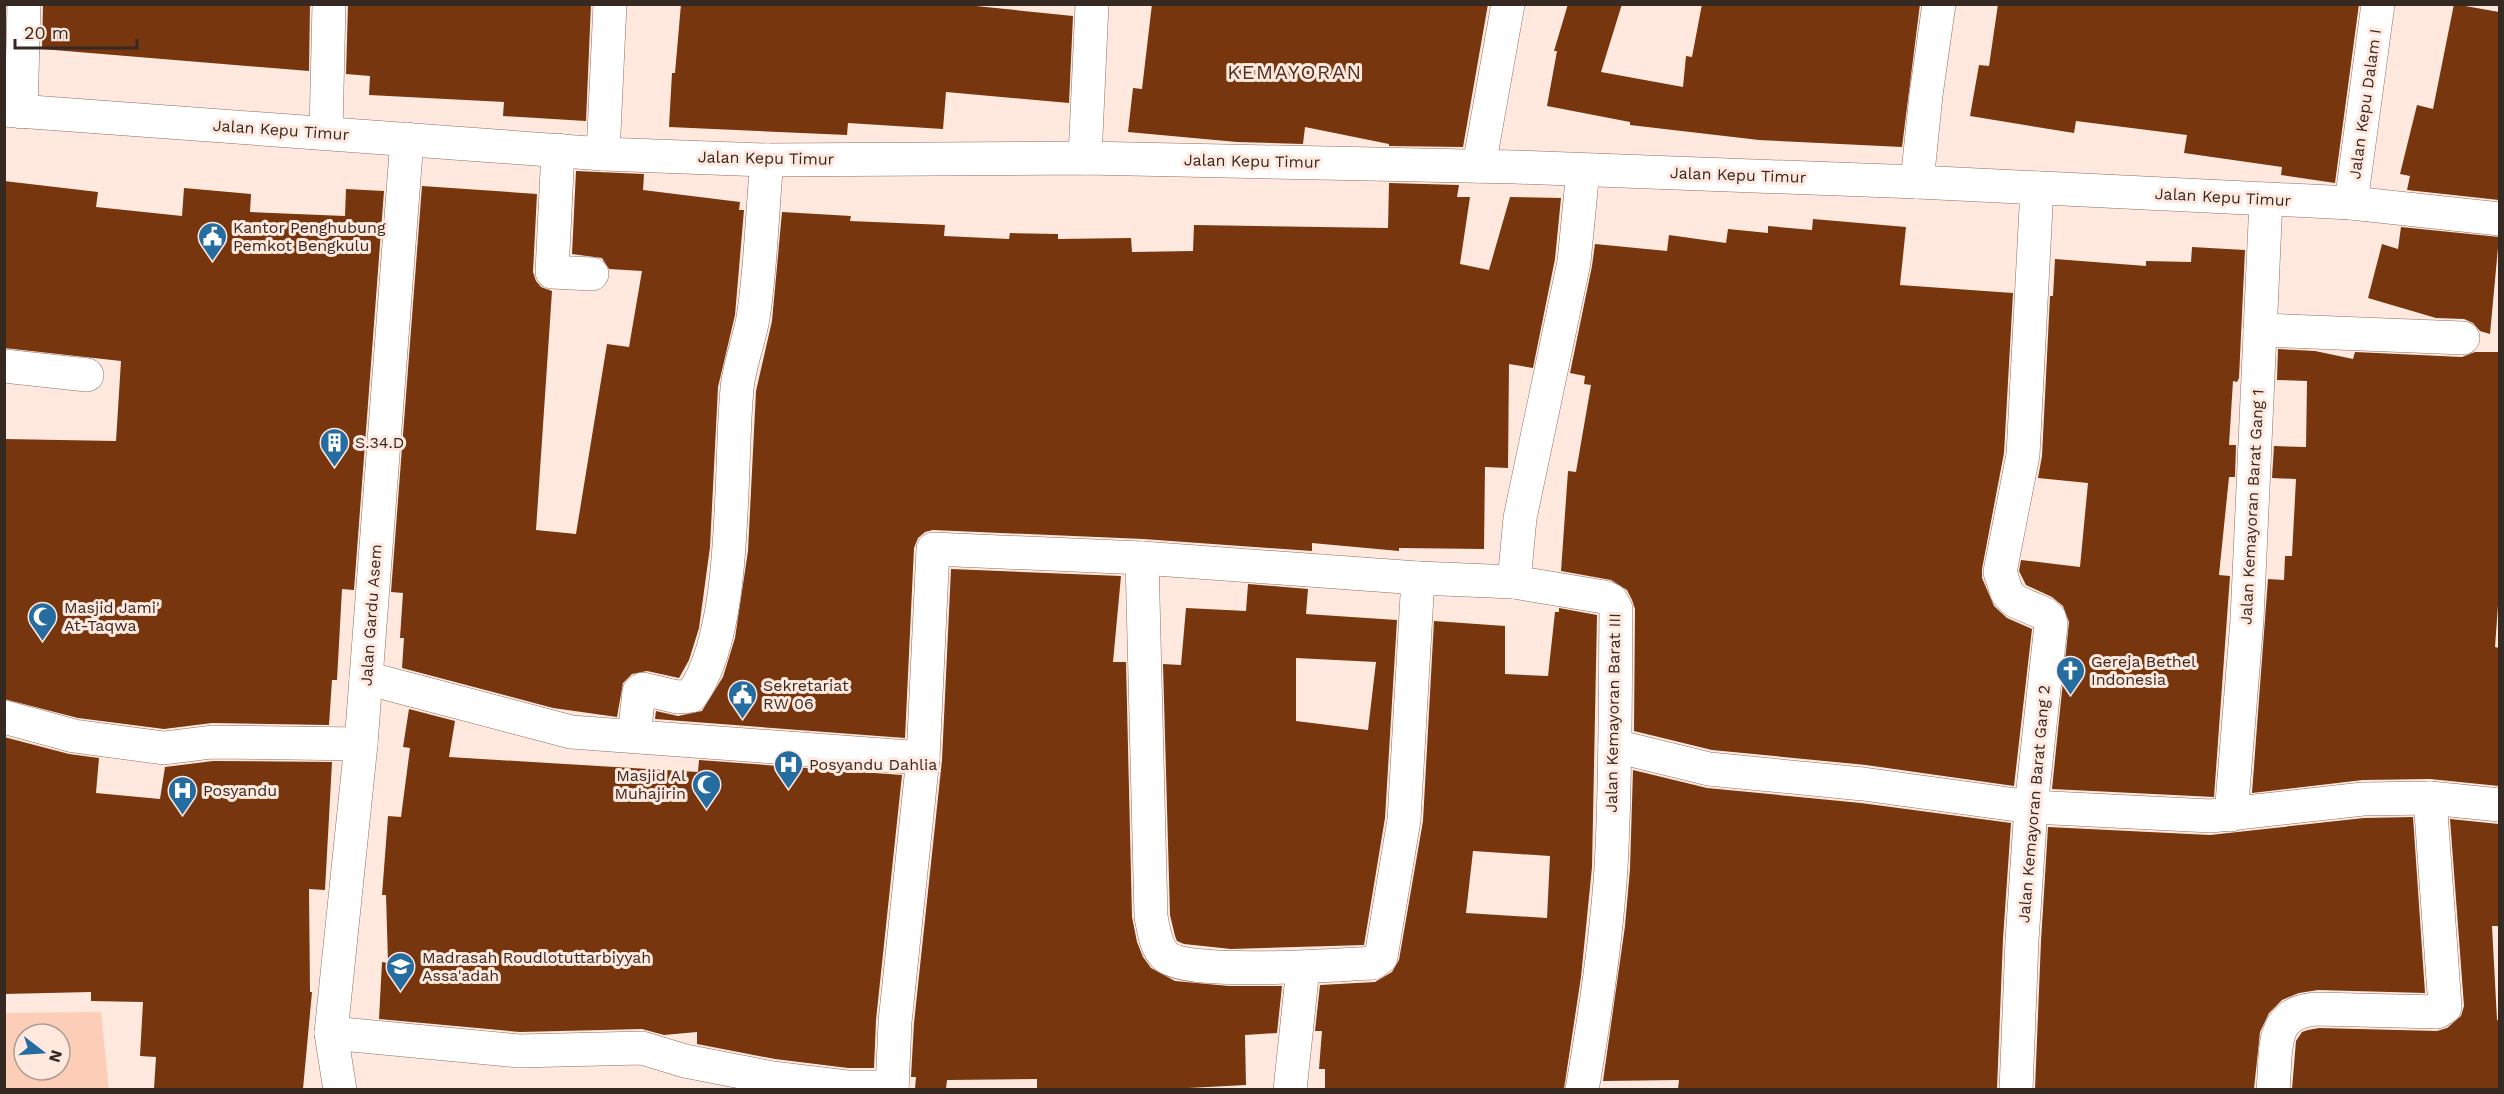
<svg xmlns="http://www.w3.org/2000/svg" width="2504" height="1094" font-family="'Work Sans',sans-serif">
  <rect width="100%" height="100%" fill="#ffe9df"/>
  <path fill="#fdceb7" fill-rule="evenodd" d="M101 1012 109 1089H5V1013ZM24 1034H60V1070H24Z"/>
  <g fill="#77360e" fill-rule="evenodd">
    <polygon points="43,4 310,4 309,71 42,49"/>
    <polygon points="348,4 591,4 586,121 503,116 504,102 369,95 370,76 346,74"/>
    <polygon points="681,4 956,4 1073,16 1069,103 946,92 943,129 848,123 847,135 669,127 672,73 675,73"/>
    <polygon points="1152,4 1488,4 1463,147 1389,146 1389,144 1305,127 1303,144 1237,142 1128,132 1133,88 1142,89"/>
    <polygon points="1568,4 1622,4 1601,72 1683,87 1686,56 1692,57 1702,4 1920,4 1902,147 1759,140 1630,125 1630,122 1547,106 1557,51 1554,51"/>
    <polygon points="1998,4 2359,4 2335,183 2281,175 2282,167 2184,153 2187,135 2076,121 2074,133 1970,116 1979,65 1989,66"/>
    <polygon points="2454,4 2499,12 2499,200 2407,190 2410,176 2400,174 2417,105 2433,109"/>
    <polygon points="576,171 644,174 643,190 740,202 739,210 744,210 735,315 718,387 710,547 699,628 689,660 679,678 647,671 632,674 623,683 617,717 553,708 402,668 404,638 400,638 403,593 391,592 422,186 537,194 533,272 536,281 541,287 552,291 536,530 576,534 607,344 629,347 642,271 609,269 602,258 572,254"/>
    <polygon points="4,181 98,192 96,207 182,216 184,188 251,194 250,212 345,216 346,189 384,191 354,590 342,589 337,680 332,680 329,725 212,723 164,729 78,718 4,699 4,439 116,441 121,361 4,348"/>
    <polygon points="1389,183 1459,185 1457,197 1470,197 1460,264 1489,270 1510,197 1561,198 1555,259 1533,368 1509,364 1508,468 1485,467 1484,549 1399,548 1399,551 1312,543 1312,551 1143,539 933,530 925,532 918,538 914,548 905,738 655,719 656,711 678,716 702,711 723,677 735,638 748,551 756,391 772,321 782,212 851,216 850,221 945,225 944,236 1009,239 1010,233 1058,234 1058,239 1131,238 1132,252 1193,251 1194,225 1388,228"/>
    <polygon points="1813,219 1906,227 1900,285 2013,293 2004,453 1982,569 1982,578 1994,606 2007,618 2032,629 2014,786 1866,765 1712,750 1634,731 1635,609 1632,600 1627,590 1611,580 1561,571 1568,471 1576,472 1591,385 1584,384 1585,376 1570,373 1592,266 1595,244 1667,251 1669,235 1726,243 1728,229 1768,233 1768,226 1812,230"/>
    <polygon points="2401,227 2499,237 2490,334 2480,331 2473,323 2464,319 2436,318 2368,298 2382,244 2398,249"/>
    <polygon points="2192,247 2245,250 2239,378 2237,382 2233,381 2229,445 2236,445 2235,477 2229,477 2219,575 2230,576 2214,797 2052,789 2069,622 2063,606 2052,597 2026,585 2019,571 2021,560 2080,567 2088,483 2038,478 2042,456 2050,296 2053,296 2055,259 2146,266 2146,261 2191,262"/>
    <polygon points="2278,349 2315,351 2353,359 2355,352 2462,357 2475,352 2499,352 2499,592 2495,647 2499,648 2499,786 2430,779 2363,780 2252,793 2268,579 2284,580 2285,556 2292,556 2296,479 2272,478 2274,446 2306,447 2307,381 2277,380"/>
    <polygon points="951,569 1121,576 1113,662 1126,662 1132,917 1137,942 1143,957 1151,968 1175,981 1229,986 1282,986 1277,1033 1245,1035 1246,1085 1169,1089 1037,1089 1037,1079 947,1080 946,1089 915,1089 916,1077 911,1077 914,1023 942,760"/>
    <path d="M1248 584 1308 589 1306 614 1397 620 1385 818 1364 945 1231 949 1184 944 1177 941 1175 936 1170 915 1163 664 1181 665 1186 608 1246 611ZM1296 658 1376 662 1368 730 1296 721Z"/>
    <path d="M1559 608 1597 615 1592 867 1581 977 1564 1089H1325V1069H1319L1322 1031H1315L1320 985 1375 982 1392 972 1399 960 1423 821 1434 621 1505 626V674L1548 676 1555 612H1559ZM1473 851 1550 856 1547 918 1466 913Z"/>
    <polygon points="409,709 455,721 449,757 698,772 699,760 902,775 876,1020 874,1068 848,1068 775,1059 697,1044 697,1032 664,1035 642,1029 520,1032 379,1019 382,962 388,963 386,895 382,895 388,816 401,817 410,748 403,747"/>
    <polygon points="4,737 69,754 99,758 96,793 160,799 165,767 213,761 332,762 325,890 309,889 310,992 312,992 303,1089 154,1089 156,1057 140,1056 143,1002 91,1001 91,992 4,994"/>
    <polygon points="1633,770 1707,788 1861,803 2011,823 2003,939 1997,1089 1678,1089 1679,1080 1603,1081 1625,926 1630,869"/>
    <polygon points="2413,817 2425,993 2318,990 2299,993 2282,1000 2269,1013 2260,1032 2254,1089 2035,1089 2041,941 2048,827 2210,835 2364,818"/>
    <polygon points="2450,819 2499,824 2499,926 2492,926 2497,1020 2499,1020 2499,1089 2292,1089 2296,1041 2302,1032 2308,1030 2319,1028 2437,1031 2447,1028 2461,1016 2464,1006"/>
  </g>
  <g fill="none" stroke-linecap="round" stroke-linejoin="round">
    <defs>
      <g id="minor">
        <polyline points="4,110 603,154 767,160 1085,158 1515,167 1917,182 2351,203 2500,219"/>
        <polyline points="21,112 24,4"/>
        <polyline points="326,132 329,4"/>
        <polyline points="558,150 552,272 592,274"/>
        <polyline points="603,154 610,4"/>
        <polyline points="1085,158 1092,4"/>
        <polyline points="1479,166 1508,4"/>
        <polyline points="1917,182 1926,95 1939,4"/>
        <polyline points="2351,203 2378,4"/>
        <polyline points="2260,330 2463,338"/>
        <polyline points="4,366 87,375"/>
        <path d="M1142 558 1151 917C1154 930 1155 946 1165 956 1184 976 1340 965 1373 963L1381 957 1404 820 1418 578"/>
        <polyline points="366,678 571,732 923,758"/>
        <polyline points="4,717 74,736 164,748 212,742 361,744"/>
        <path d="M634 736 639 692 643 689 677 697 691 696C739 632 729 470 737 389 739 365 749 342 753 318 761 269 762 211 767 160"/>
        <polyline points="1615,746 1709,769 1863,784 2031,807 2211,816 2363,799 2430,798 2500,805"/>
        <polyline points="2231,815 2247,620 2266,200"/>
        <polyline points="331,1033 519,1051 642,1048 685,1061 772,1078 847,1087 882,1087 892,1085"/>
        <polyline points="340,1090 331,1033 361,744 407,139"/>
        <polyline points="892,1090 895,1022 923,758 933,549 1142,558 1418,578 1514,582"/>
        <polyline points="1290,1090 1303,968"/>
        <path d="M1582 1090C1595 1016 1606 943 1611 868 1616 782 1615 696 1616 609L1611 600 1604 597 1514 582 1520 518 1574 262 1583 170"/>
        <polyline points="2016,1090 2022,940 2031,807 2051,625 2050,619 2045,614 2015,601 2007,593 2000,572 2023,455 2037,188"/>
        <path d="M2273 1090C2277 1051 2268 1011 2318 1009L2437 1012 2445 1007 2430 798"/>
      </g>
    </defs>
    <use href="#minor" stroke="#8e6f60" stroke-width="34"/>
    <use href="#minor" stroke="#fff" stroke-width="33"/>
  </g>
  <defs>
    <symbol id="civic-pin" viewBox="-11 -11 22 30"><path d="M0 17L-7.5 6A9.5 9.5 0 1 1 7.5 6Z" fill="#256da1" stroke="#ffe9df"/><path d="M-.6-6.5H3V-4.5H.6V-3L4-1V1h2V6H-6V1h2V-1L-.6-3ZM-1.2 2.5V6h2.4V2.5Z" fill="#fff"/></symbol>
    <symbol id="building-pin" viewBox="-11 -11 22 30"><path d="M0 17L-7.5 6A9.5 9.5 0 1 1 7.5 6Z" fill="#256da1" stroke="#ffe9df"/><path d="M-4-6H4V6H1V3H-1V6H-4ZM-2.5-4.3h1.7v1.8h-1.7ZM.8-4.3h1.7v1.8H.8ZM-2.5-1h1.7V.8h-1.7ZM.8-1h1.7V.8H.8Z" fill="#fff"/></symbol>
    <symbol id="mosque-pin" viewBox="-11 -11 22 30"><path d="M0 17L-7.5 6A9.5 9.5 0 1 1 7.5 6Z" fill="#256da1" stroke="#ffe9df"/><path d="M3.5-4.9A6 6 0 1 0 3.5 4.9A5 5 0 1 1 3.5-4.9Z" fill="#fff"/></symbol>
    <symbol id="church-pin" viewBox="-11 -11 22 30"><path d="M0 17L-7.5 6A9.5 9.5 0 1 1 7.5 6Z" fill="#256da1" stroke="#ffe9df"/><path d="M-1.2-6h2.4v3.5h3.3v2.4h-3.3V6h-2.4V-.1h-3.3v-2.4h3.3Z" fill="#fff"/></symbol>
    <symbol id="hospital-pin" viewBox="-11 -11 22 30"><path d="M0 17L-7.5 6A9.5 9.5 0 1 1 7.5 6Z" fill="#256da1" stroke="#ffe9df"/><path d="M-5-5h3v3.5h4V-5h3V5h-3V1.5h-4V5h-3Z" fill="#fff"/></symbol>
    <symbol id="school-pin" viewBox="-11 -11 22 30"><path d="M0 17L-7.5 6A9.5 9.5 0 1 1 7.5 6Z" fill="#256da1" stroke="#ffe9df"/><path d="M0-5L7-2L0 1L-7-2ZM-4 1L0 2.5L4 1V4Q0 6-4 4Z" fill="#fff"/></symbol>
  </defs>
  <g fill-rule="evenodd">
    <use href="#civic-pin" x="196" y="220" width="33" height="45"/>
    <use href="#building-pin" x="318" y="426" width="33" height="45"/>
    <use href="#mosque-pin" x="26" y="600" width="33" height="45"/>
    <use href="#church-pin" x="2054" y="654" width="33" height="45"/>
    <use href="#civic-pin" x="726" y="678" width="33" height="45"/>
    <use href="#hospital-pin" x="772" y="748" width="33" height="45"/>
    <use href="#mosque-pin" x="690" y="768" width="33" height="45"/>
    <use href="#hospital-pin" x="166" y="774" width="33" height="45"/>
    <use href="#school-pin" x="384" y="950" width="33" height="45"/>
  </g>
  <g text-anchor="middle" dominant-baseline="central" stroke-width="6" stroke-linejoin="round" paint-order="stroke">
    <g font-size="16" fill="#362922" stroke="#ffe9df">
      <text transform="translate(2365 104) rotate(-82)">Jalan Kepu Dalam I</text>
      <text transform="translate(281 130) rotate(4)">Jalan Kepu Timur</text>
      <text transform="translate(766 158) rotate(1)">Jalan Kepu Timur</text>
      <text transform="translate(1252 161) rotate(1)">Jalan Kepu Timur</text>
      <text transform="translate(1738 175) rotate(2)">Jalan Kepu Timur</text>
      <text transform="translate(2223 197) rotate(3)">Jalan Kepu Timur</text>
      <text transform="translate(2252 507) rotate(-87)">Jalan Kemayoran Barat Gang 1</text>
      <text transform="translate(371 615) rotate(-86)">Jalan Gardu Asem</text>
      <text transform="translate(1613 713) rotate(-89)">Jalan Kemayoran Barat III</text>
      <text transform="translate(2034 804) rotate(-85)">Jalan Kemayoran Barat Gang 2</text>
    </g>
    <g font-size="16" fill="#362922" stroke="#ffe9df" text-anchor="start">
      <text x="233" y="227">Kantor Penghubung<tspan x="233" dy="18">Pemkot Bengkulu</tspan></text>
      <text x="355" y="442">S.34.D</text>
      <text x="64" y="607">Masjid Jami'<tspan x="64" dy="18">At-Taqwa</tspan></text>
      <text x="2091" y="661">Gereja Bethel<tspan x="2091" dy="18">Indonesia</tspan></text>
      <text x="763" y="685">Sekretariat<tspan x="763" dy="18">RW 06</tspan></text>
      <text x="809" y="764">Posyandu Dahlia</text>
      <text x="686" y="775" text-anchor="end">Masjid Al<tspan x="686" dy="18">Muhajirin</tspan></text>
      <text x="203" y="790">Posyandu</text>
      <text x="422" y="957">Madrasah Roudlotuttarbiyyah<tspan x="422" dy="18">Assa'adah</tspan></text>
    </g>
    <g font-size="20" letter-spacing="1.5" fill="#4d3224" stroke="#ffe9df">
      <text x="1295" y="72">KEMAYORAN</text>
    </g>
  </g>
  <rect width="2504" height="1094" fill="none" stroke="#362922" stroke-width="12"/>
  <g transform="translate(42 1052) rotate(107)"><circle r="28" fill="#ffe9df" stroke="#af9c93" stroke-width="1.5"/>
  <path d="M0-4.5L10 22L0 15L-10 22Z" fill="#256da1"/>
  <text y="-9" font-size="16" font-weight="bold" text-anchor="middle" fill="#362922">N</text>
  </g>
  <path d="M15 39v9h122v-9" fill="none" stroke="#362922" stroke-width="3"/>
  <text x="24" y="39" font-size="18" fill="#362922" stroke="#ffe9df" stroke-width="4.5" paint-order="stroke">20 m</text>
</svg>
